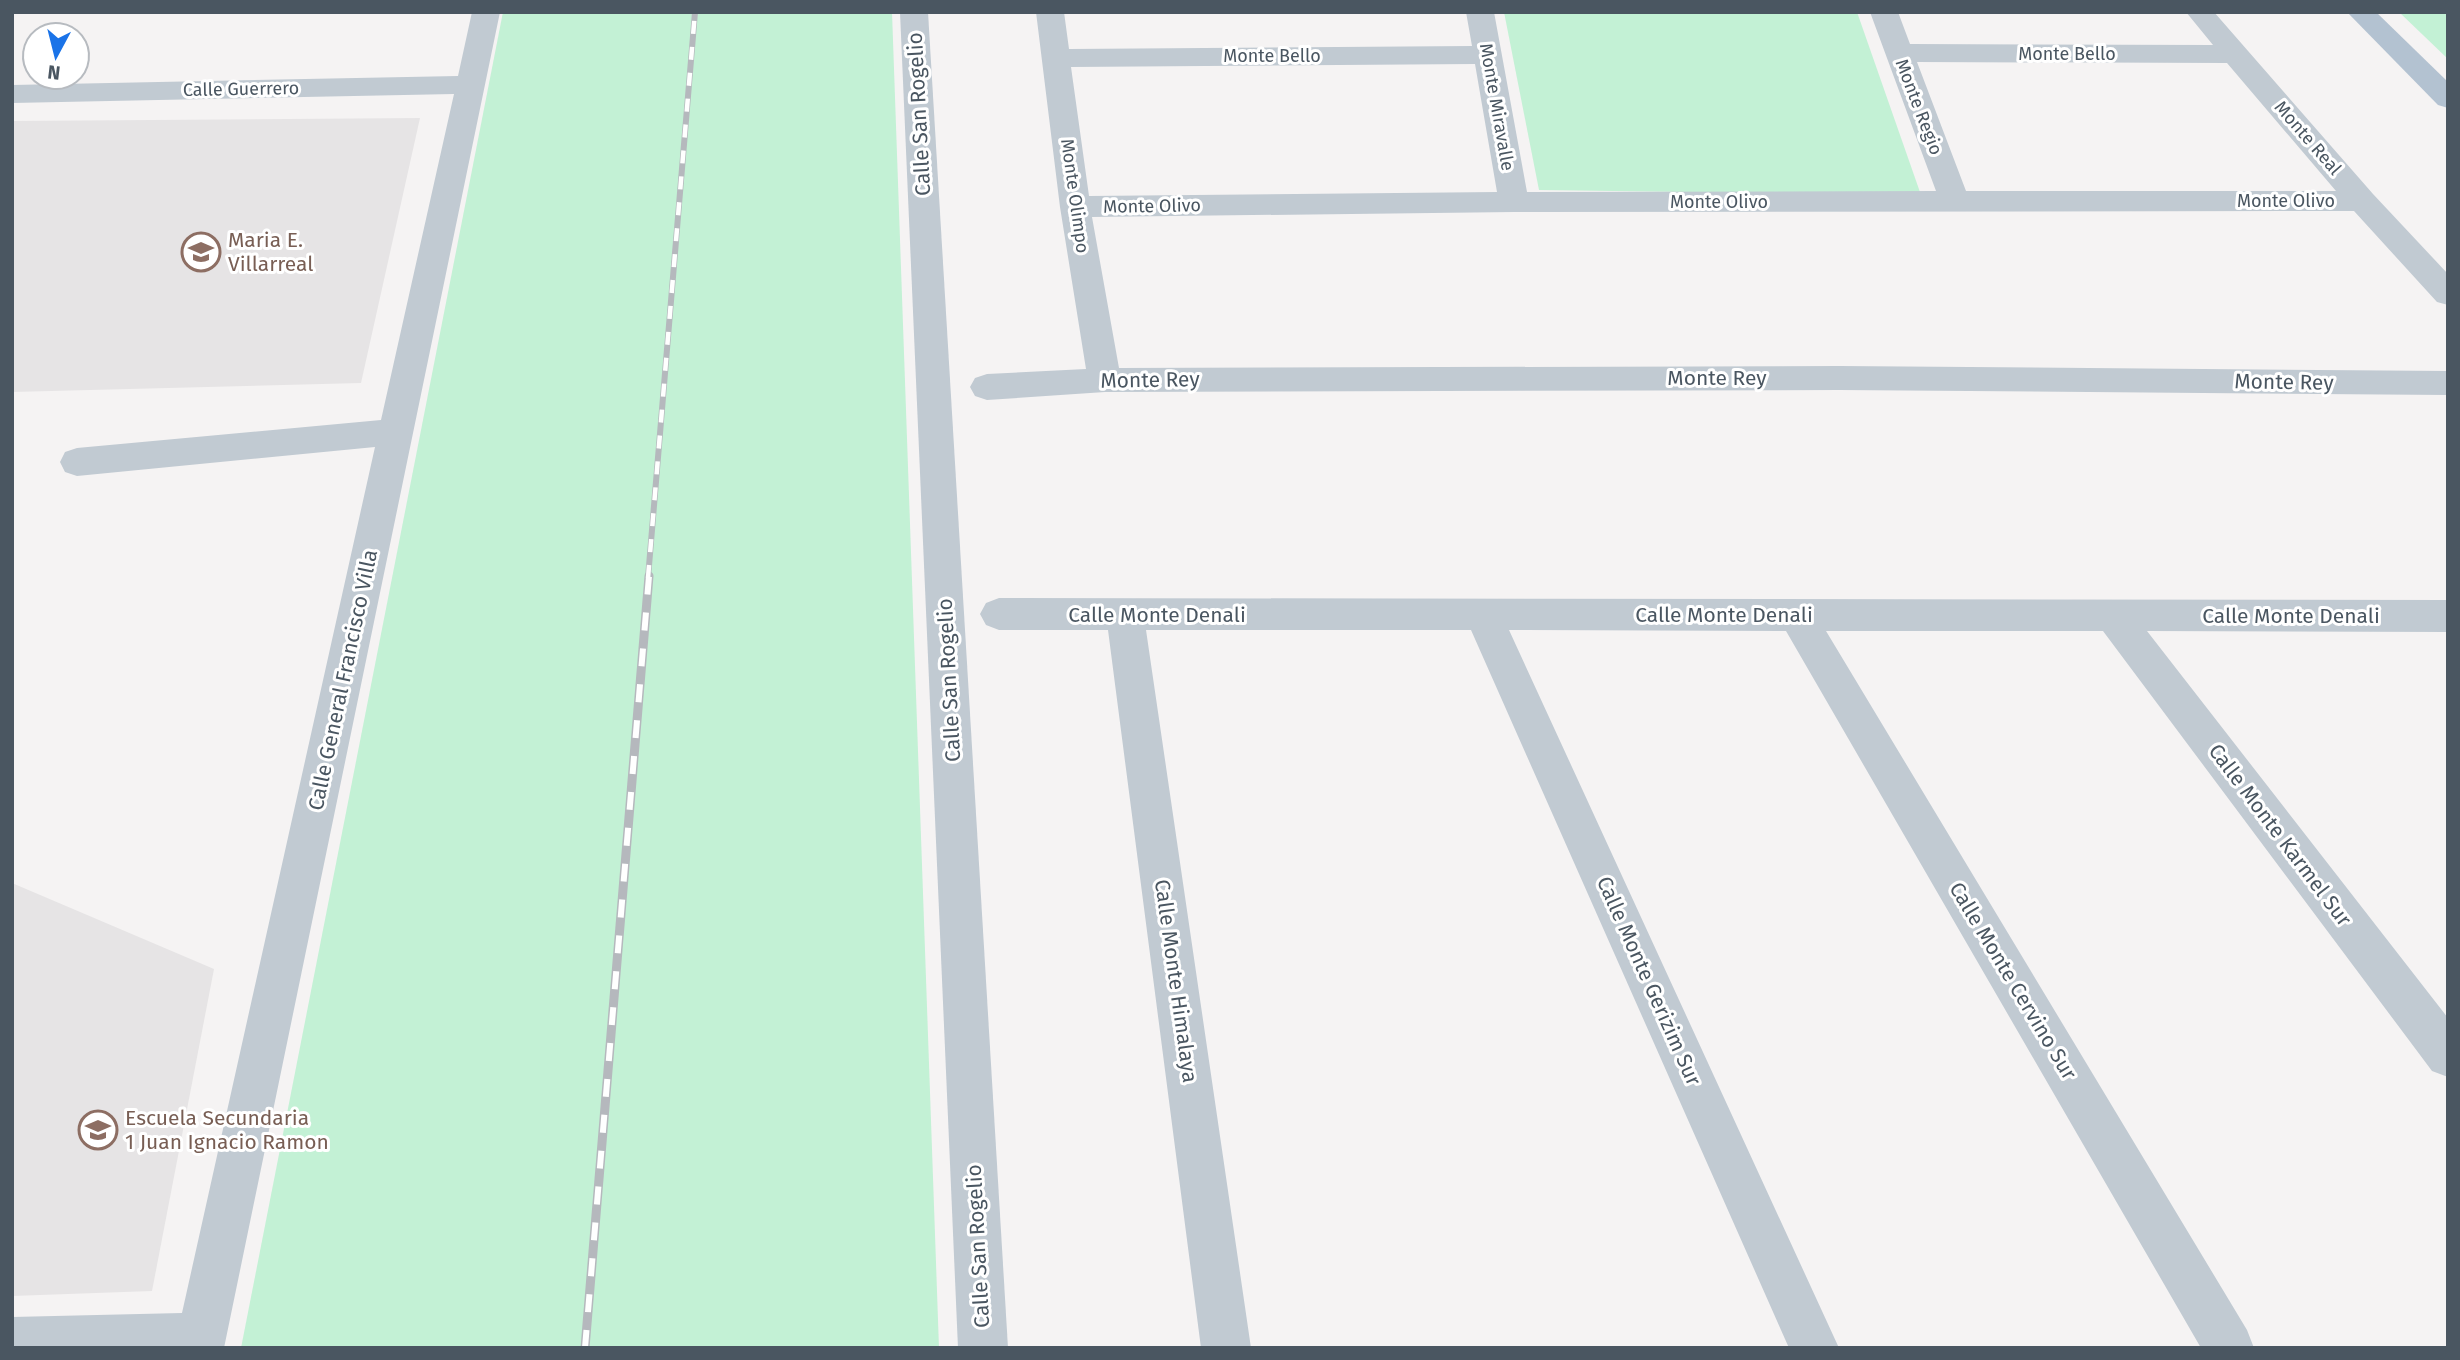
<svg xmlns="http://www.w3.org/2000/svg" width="2460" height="1360" font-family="'Fira Sans',sans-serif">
  <rect width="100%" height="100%" fill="#f5f3f3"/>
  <g fill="#e6e4e5">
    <polygon points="420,118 361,383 12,392 12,121"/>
    <polygon points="12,883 214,969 152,1291 12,1296"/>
  </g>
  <g fill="#c3f1d5">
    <polygon points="503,12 892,12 939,1348 241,1348"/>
    <polygon points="1504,12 1857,12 1921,195 1539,190"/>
    <polygon points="2399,12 2448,12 2448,59"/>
  </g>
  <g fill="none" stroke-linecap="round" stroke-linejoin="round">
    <g fill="#c1cad2" fill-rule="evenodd">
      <polygon points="472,12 500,12 224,1348 12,1348 12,1317 182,1313 375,447 77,476 65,472 60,462 65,452 77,448 381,420 454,94 12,103 12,85 458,76"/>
      <polygon points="900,12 928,12 1008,1348 958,1348"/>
      <path d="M1036 12H1064L1069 49 1472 46 1466 12H1494L1527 192 1936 191 1870 12H1898L1910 44 2213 45 2186 12H2214L2373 194 2448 274V305L2437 302 2354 211 1514 212 1092 217 1119 368 1839 366 2448 371V395L1839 390 1105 392 987 400 975 396 970 387 975 378 987 374 1086 369 1060 207ZM1917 62 2227 63 2336 191H1966ZM1475 64 1497 192 1089 196 1071 67Z"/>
      <polygon points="999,598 2448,600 2448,632 2147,631 2448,1018 2448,1077 2432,1071 2103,631 1826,631 2247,1330 2254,1348 2201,1348 1786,631 1509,630 1839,1348 1789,1348 1471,630 1146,630 1251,1348 1201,1348 1108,630 999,630 986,625 980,614 986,603"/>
    </g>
    <polygon fill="#b3c2d1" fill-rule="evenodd" points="2347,12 2376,12 2448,82 2448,108 2438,105"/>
    <defs>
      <polyline id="rail-far1" points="648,578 695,12"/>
      <polyline id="rail" points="585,1348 649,576"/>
    </defs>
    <use href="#rail-far1" stroke="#b5b8bd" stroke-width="6"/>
    <use href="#rail" stroke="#b5b8bd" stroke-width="9"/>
    <use href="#rail-far1" stroke="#fff" stroke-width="4.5" stroke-dasharray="13" stroke-linecap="butt"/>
    <use href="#rail" stroke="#fff" stroke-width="6" stroke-dasharray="18" stroke-linecap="butt"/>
  </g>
  <defs>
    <symbol id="school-ring" viewBox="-11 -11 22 22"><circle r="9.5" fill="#fff" stroke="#8d6e63" stroke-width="1.5"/><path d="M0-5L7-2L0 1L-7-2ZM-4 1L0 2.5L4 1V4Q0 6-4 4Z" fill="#8d6e63"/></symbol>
  </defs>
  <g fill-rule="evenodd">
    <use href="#school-ring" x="179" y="230" width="44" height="44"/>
    <use href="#school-ring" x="76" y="1108" width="44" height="44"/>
  </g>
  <g text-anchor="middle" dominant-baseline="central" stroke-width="6" stroke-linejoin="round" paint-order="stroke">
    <g font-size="18" fill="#4a5661" stroke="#fff">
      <text x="2067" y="54">Monte Bello</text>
      <text x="1272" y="56">Monte Bello</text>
      <text transform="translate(241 89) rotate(-1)">Calle Guerrero</text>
      <text transform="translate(1497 107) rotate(80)">Monte Miravalle</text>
      <text transform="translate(1919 107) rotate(69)">Monte Regio</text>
      <text transform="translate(2308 138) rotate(49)">Monte Real</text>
      <text transform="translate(1075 196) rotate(82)">Monte Olimpo</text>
      <text x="2286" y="201">Monte Olivo</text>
      <text x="1719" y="202">Monte Olivo</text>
      <text transform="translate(1152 206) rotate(-1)">Monte Olivo</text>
    </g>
    <g font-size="21" fill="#4a5661" stroke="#fff">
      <text transform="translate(919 114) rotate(-93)">Calle San Rogelio</text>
      <text x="1717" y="378">Monte Rey</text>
      <text transform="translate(1150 380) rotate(-1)">Monte Rey</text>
      <text transform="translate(2284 382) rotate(1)">Monte Rey</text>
      <text x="1157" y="615">Calle Monte Denali</text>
      <text x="1724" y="615">Calle Monte Denali</text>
      <text x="2291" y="616">Calle Monte Denali</text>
      <text transform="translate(343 680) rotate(-78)">Calle General Francisco Villa</text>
      <text transform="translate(949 680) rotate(-93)">Calle San Rogelio</text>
      <text transform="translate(2280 835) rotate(53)">Calle Monte Karmel Sur</text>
      <text transform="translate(1176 981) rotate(82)">Calle Monte Himalaya</text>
      <text transform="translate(1649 981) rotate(66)">Calle Monte Gerizim Sur</text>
      <text transform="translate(2013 981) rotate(59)">Calle Monte Cervino Sur</text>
      <text transform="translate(978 1246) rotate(-93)">Calle San Rogelio</text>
    </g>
    <g font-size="21" fill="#785e54" stroke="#fff" text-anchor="start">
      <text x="228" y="240">Maria E.<tspan x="228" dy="24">Villarreal</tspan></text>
      <text x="125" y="1118">Escuela Secundaria<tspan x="125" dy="24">1 Juan Ignacio Ramon</tspan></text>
    </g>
  </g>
  <rect width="2460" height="1360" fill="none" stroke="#4a5661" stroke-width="28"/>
  <g transform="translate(56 56) rotate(187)"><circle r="33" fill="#ffffff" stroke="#b7bbc0" stroke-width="2"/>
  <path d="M0-5L12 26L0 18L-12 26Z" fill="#1a73e8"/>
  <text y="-10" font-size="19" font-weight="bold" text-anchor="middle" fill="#4a5661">N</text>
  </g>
</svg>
